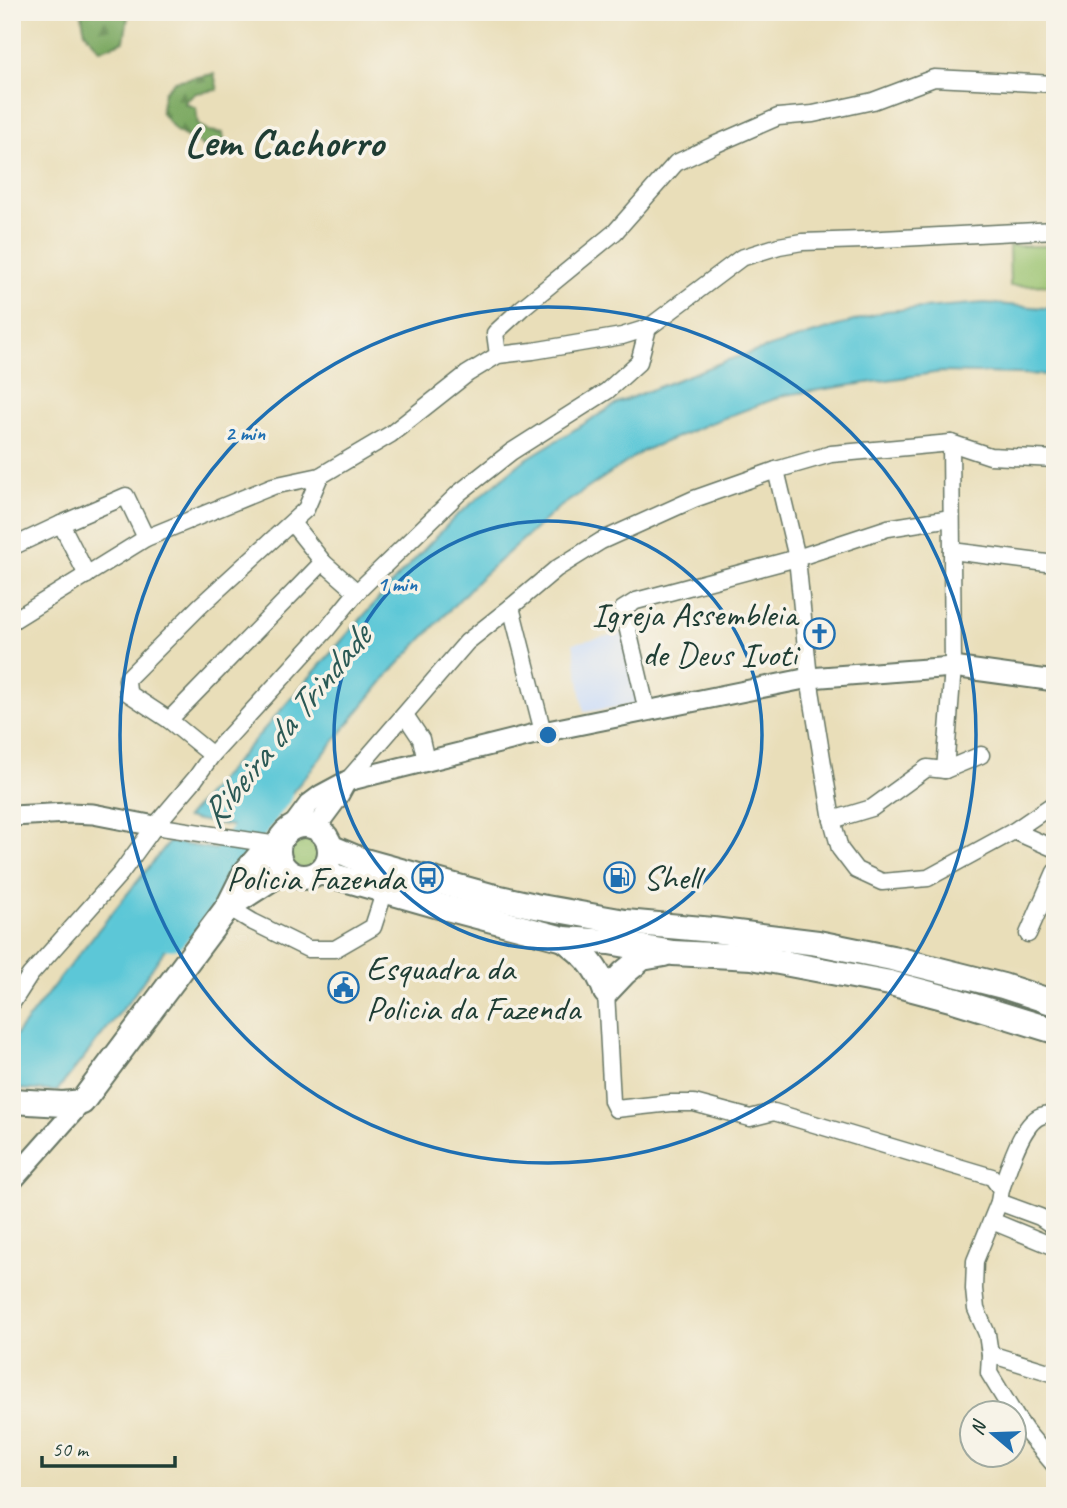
<svg xmlns="http://www.w3.org/2000/svg" width="1067" height="1508" font-family="Caveat,sans-serif">
  <defs>
    <pattern id="forest-firs" width="22" height="20" patternUnits="userSpaceOnUse" patternTransform="scale(1.75)"><rect width="22" height="20" fill="#7aa861"/><path d="M5 1l3.5 6h-7zM16 11l3.5 6h-7z" fill="#638a51"/></pattern>
    <pattern id="park-crowns" width="20" height="18" patternUnits="userSpaceOnUse" patternTransform="scale(1.75)"><rect width="20" height="18" fill="#99c26e"/><path d="M2 6a3 3 0 1 1 6 0M12 15a3 3 0 1 1 6 0" fill="none" stroke="#7c9f5b"/></pattern>
  </defs>
  <rect width="100%" height="100%" fill="#f7f3e8"/>
  <filter id="ink" filterUnits="userSpaceOnUse"><feTurbulence type="fractalNoise" baseFrequency=".0143" numOctaves="2"/><feDisplacementMap in="SourceGraphic" scale="14" xChannelSelector="R" yChannelSelector="G"/><feConvolveMatrix kernelMatrix="1 2 1 2 8 2 1 2 1" color-interpolation-filters="sRGB"/></filter>
  <filter id="wash" filterUnits="userSpaceOnUse"><feTurbulence type="fractalNoise" baseFrequency=".00686" numOctaves="4" result="noise"/><feDisplacementMap in="SourceGraphic" scale="28" xChannelSelector="R" yChannelSelector="G"/><feGaussianBlur stdDeviation="1.57" result="paint"/><feColorMatrix in="noise" values="0 0 0 0 0 0 0 0 0 0 0 0 0 0 0 0 0 1.4 0 .05"/><feComposite in="paint" operator="in"/></filter>
  <g filter="url(#wash)">
    <rect width="100%" height="100%" fill="#e9deb9"/>
    <polygon fill="#cadcf9" points="623,633 638,704 584,712 573,643"/>
    <g fill="url(#forest-firs)" stroke="#4c724a" stroke-width="2">
      <polygon points="81,12 131,12 128,17 124,41 100,50 85,32"/>
      <polygon points="214,74 218,90 196,93 184,103 196,108 198,125 209,131 223,133 225,145 221,155 208,155 201,145 176,131 161,112 164,92 175,81"/>
    </g>
    <circle fill="url(#park-crowns)" stroke="#5c8051" stroke-width="2" cx="304" cy="851" r="18"/>
    <polygon fill="#99c26e" stroke="#5c8051" stroke-width="2" points="1009,246 1055,246 1055,285 1010,286"/>
    <g fill="#5cc7d7" stroke="#3e8286" stroke-width="2">
      <polygon points="985,303 1055,309 1055,375 941,372 785,395 708,424 643,451 557,509 478,580 387,676 261,831 186,818 395,580 454,518 523,461 620,402 728,360 886,311"/>
      <polygon points="169,842 233,852 130,1000 57,1091 12,1089 12,1040 62,975"/>
    </g>
    <g fill="none" stroke-linecap="round" stroke-linejoin="round">
      <polyline stroke="#5cc7d7" stroke-width="32" points="171,934 183,922 276,793"/>
    </g>
  </g>
  <g filter="url(#ink)">
    <g fill="none" stroke-linecap="round" stroke-linejoin="round">
      <defs>
        <g id="minor">
          <polyline points="498,355 495,333 522,308 615,232 676,163 714,145 778,117 813,114 873,101 934,78 1055,84"/>
          <polyline points="776,470 797,558 809,678 832,820 840,849 856,870 882,882 928,878 1014,831 1055,803"/>
          <polyline points="292,523 323,562"/>
          <polyline points="61,524 126,496 146,538"/>
          <polyline points="12,547 61,524 87,575"/>
          <polyline points="952,551 1055,564"/>
          <polyline points="511,607 543,732"/>
          <polyline points="12,621 146,538 273,486 320,476 391,434 467,374 498,355 533,351 622,336 648,328"/>
          <polyline points="647,711 623,609 636,601 797,558 888,528 951,518"/>
          <polyline points="405,715 421,739 426,761"/>
          <polyline points="169,720 323,562 357,592"/>
          <polyline points="212,755 169,720 128,693 127,679 200,606 306,509 320,476"/>
          <polyline points="945,770 953,667 951,443"/>
          <polyline points="347,781 467,642 511,607 556,569 601,541 694,499 776,470 831,454 951,443 990,456 1055,459"/>
          <polyline points="832,820 872,808 927,768 945,770 981,755"/>
          <polyline points="155,826 278,845"/>
          <polyline points="1014,831 1055,849"/>
          <polyline points="228,907 253,922 308,949 335,949 373,927 385,890"/>
          <polyline points="1028,934 1055,872"/>
          <polyline points="606,992 612,1101 616,1109 671,1103 694,1103 750,1118 774,1112 992,1177 1001,1189 999,1202 975,1261 974,1289 976,1309 987,1334 990,1354 989,1373 1014,1414"/>
          <polyline points="12,1003 30,975 120,874 155,826 195,779 212,755 327,629 357,592 459,493 511,452 607,391 639,362 648,328 741,258 779,246 802,242 863,240 1055,230"/>
          <path d="M1001 1189C1008 1171 1022 1119 1044 1115 1047 1114 1051 1115 1055 1115"/>
          <polyline points="999,1202 1040,1217 1055,1227"/>
          <polyline points="992,1221 1055,1247"/>
          <polyline points="990,1354 1055,1374"/>
          <polyline points="1014,1414 1025,1430 1055,1466"/>
        </g>
        <g id="tertiary">
          <polyline points="12,816 68,813 93,814 155,826"/>
          <polyline points="292,827 309,804 321,795 347,781 543,732 809,678 953,667 1055,681"/>
          <polyline points="316,827 336,800 346,782"/>
          <polyline points="12,1181 82,1102"/>
        </g>
        <g id="primary">
          <circle cx="304" cy="851" r="26"/>
          <polyline points="330,847 361,860 491,896 535,906 625,922 713,930 818,943 892,958 1003,986 1055,1003"/>
          <polyline points="320,872 439,906 564,939 609,942 673,953 752,957 890,983 954,1000 1055,1031"/>
          <polyline points="229,906 285,870"/>
          <path d="M564 939C585 955 597 966 606 992"/>
          <polyline points="606,992 624,973 642,958 664,954"/>
          <polyline points="12,1101 63,1104 82,1102 228,907 245,873 263,852 277,850"/>
        </g>
      </defs>
      <use href="#minor" stroke="#667563" stroke-width="19"/>
      <use href="#tertiary" stroke="#667563" stroke-width="23"/>
      <use href="#primary" stroke="#667563" stroke-width="28"/>
      <use href="#minor" stroke="#fff" stroke-width="16"/>
      <use href="#tertiary" stroke="#fff" stroke-width="19"/>
      <use href="#primary" stroke="#fff" stroke-width="24"/>
    </g>
  </g>
  <g fill="none" stroke="#1f6fb2" stroke-width="3.5">
    <circle cx="548" cy="735" r="214"/>
    <circle cx="548" cy="735" r="428"/>
  </g>
  <defs>
    <symbol id="church-ring" viewBox="-11 -11 22 22"><circle r="9.5" fill="#f7f3e8" stroke="#1f6fb2" stroke-width="1.5"/><path d="M-1.2-6h2.4v3.5h3.3v2.4h-3.3V6h-2.4V-.1h-3.3v-2.4h3.3Z" fill="#1f6fb2"/></symbol>
    <symbol id="fuel-ring" viewBox="-11 -11 22 22"><circle r="9.5" fill="#f7f3e8" stroke="#1f6fb2" stroke-width="1.5"/><path d="M-5.5-6h7V0h2V4h1.3V-2.5L3-4.5l.8-.8L6-3V5H2.5V1h-1V6h-7ZM-4.2-4.7v3.2H.2V-4.7Z" fill="#1f6fb2"/></symbol>
    <symbol id="bus-ring" viewBox="-11 -11 22 22"><circle r="9.5" fill="#f7f3e8" stroke="#1f6fb2" stroke-width="1.5"/><path d="M-5-6H5V4H4V6H2V4H-2V6H-4V4H-5ZM-3.5-4V0h7V-4ZM-3.5 1.2v1.5H-2V1.2ZM2 1.2v1.5H3.5V1.2Z" fill="#1f6fb2"/></symbol>
    <symbol id="civic-ring" viewBox="-11 -11 22 22"><circle r="9.5" fill="#f7f3e8" stroke="#1f6fb2" stroke-width="1.5"/><path d="M-.6-6.5H3V-4.5H.6V-3L4-1V1h2V6H-6V1h2V-1L-.6-3ZM-1.2 2.5V6h2.4V2.5Z" fill="#1f6fb2"/></symbol>
  </defs>
  <g fill-rule="evenodd">
    <use href="#church-ring" x="802" y="616" width="35" height="35"/>
    <use href="#fuel-ring" x="602" y="860" width="35" height="35"/>
    <use href="#bus-ring" x="410" y="860" width="35" height="35"/>
    <use href="#civic-ring" x="326" y="970" width="35" height="35"/>
  </g>
  <g text-anchor="middle" dominant-baseline="central" stroke-width="7" stroke-linejoin="round" paint-order="stroke">
    <g font-size="35" fill="#1f3d34" stroke="#f7f3e8" text-anchor="end">
      <text x="797" y="614">Igreja Assembleia<tspan x="797" dy="40">de Deus Ivoti</tspan></text>
      <text x="643" y="877" text-anchor="start">Shell</text>
      <text x="405" y="878">Policia Fazenda</text>
      <text x="366" y="968" text-anchor="start">Esquadra da<tspan x="366" dy="40">Policia da Fazenda</tspan></text>
    </g>
    <g font-size="37" font-style="italic" fill="#2b5955" stroke="#f7f3e8">
      <text transform="translate(285 726) rotate(-51)">Ribeira da Trindade</text>
    </g>
    <g font-size="42" font-weight="bold" fill="#1f3d34" stroke="#f7f3e8">
      <text x="284" y="142">Lem Cachorro</text>
    </g>
  </g>
  <circle cx="548" cy="735" r="10" fill="#1f6fb2" stroke="#f7f3e8" stroke-width="3.5"/>
  <g font-size="21" text-anchor="middle" font-weight="bold" fill="#1f6fb2" stroke="#f7f3e8" stroke-width="7" stroke-linejoin="round" paint-order="stroke">
    <text x="245" y="440">2 min</text>
    <text x="397" y="591">1 min</text>
  </g>
  <rect width="1067" height="1508" fill="none" stroke="#f7f3e8" stroke-width="42"/>
  <g transform="translate(993 1434) rotate(289)"><circle r="33" fill="#f7f3e8" stroke="#a1aaa0" stroke-width="2"/>
  <path d="M0-5L12 26L0 18L-12 26Z" fill="#1f6fb2"/>
  <text y="-10" font-size="19" font-weight="bold" text-anchor="middle" fill="#1f3d34">N</text>
  </g>
  <path d="M42 1456v10h133v-10" fill="none" stroke="#1f3d34" stroke-width="3.5"/>
  <text x="52" y="1456" font-size="21" fill="#1f3d34" stroke="#f7f3e8" stroke-width="5" paint-order="stroke">50 m</text>
</svg>
